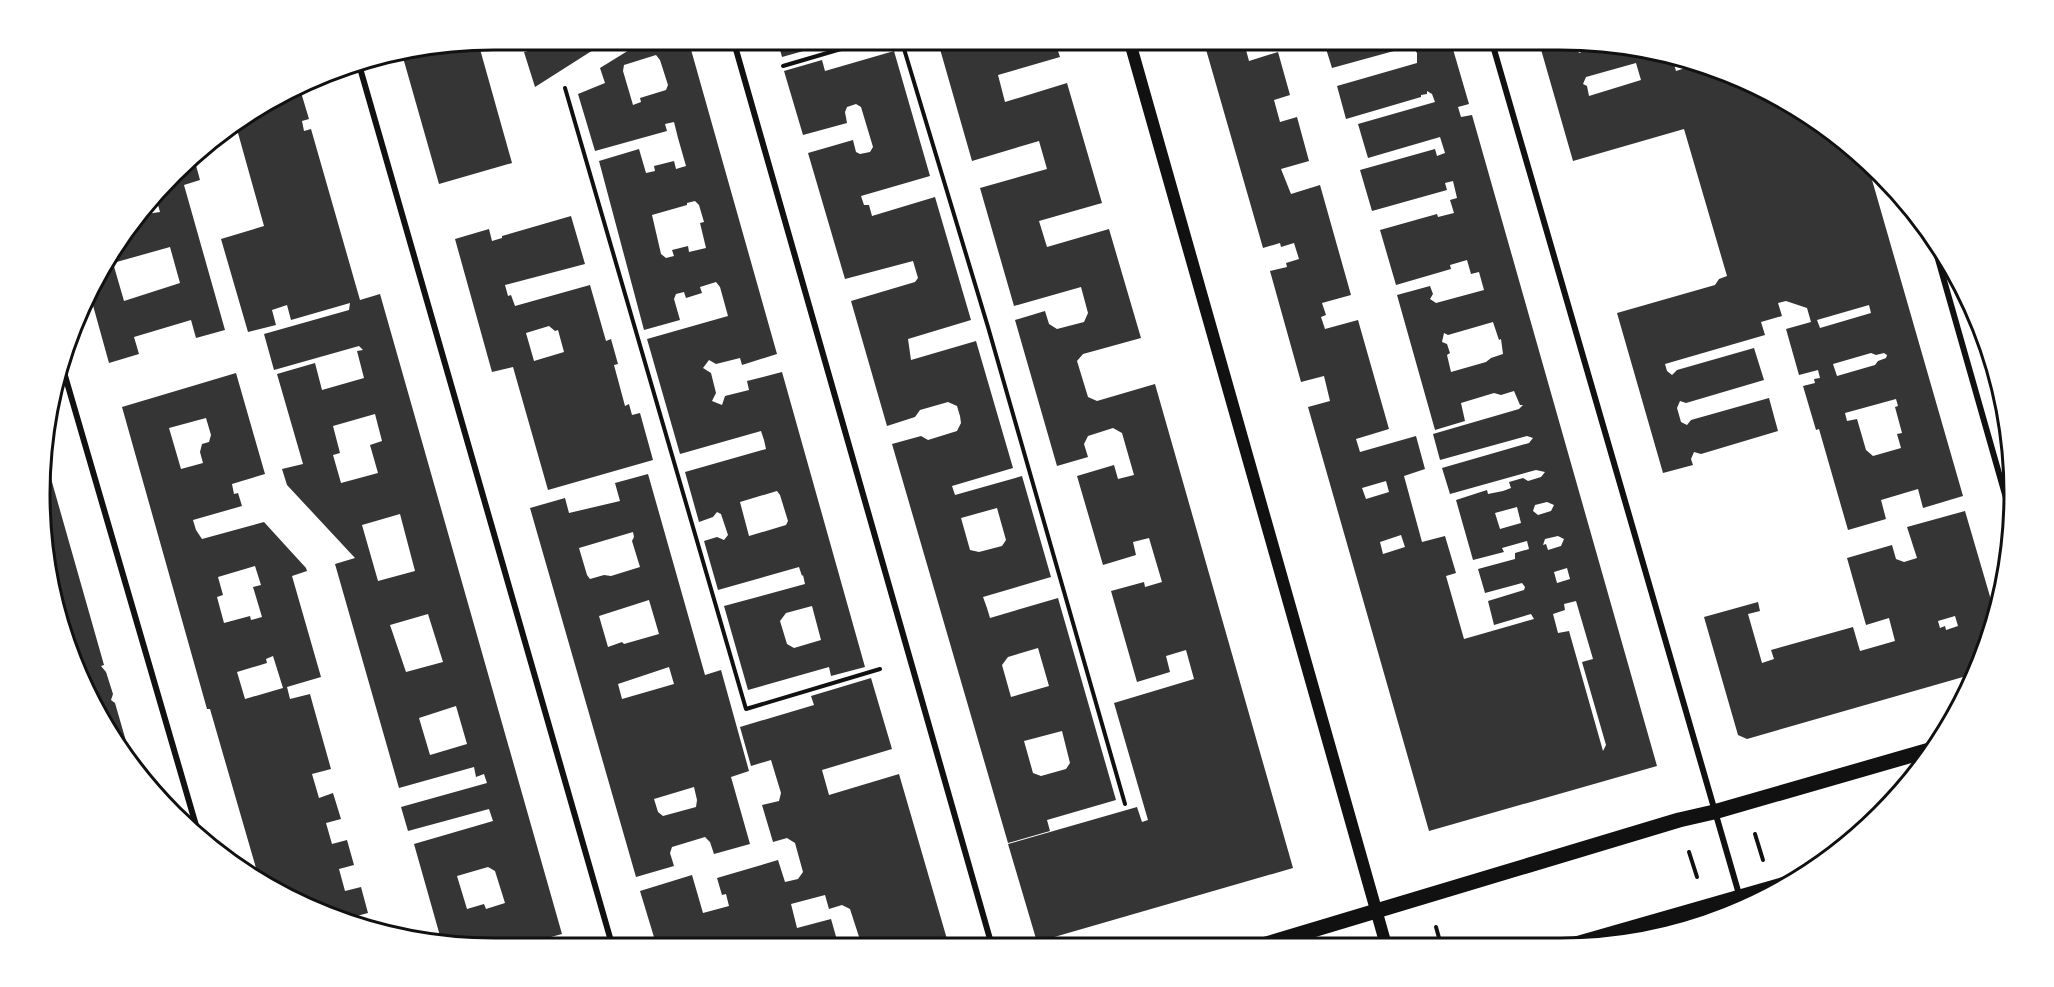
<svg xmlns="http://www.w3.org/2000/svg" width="2054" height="987" font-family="Jost,sans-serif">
  <rect width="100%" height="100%" fill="#fff"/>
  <g fill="#353535" fill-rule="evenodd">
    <polygon points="540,39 599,39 601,45 535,87 524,52 543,47"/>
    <polygon points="607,39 620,41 615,50 604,44"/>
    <path d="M647 39H688L777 354 742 365 740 358 716 364 709 360 703 368 711 373 716 393 712 401 722 405 725 396 749 390 747 381 782 372 865 667 831 676 829 667 748 690 724 606 805 584 803 575 802 576 799 567 718 590 704 541 717 537 724 540 728 535 721 514 717 512 713 517 699 522 685 472 766 449 764 440 761 431 680 454 647 339 728 316 720 287 716 282 700 287 702 293 686 298 684 292 676 294 674 299 680 320 644 330 599 161 639 149 646 173 655 171 654 166 674 161 676 169 686 166 678 138 674 122 665 124 667 131 595 151 578 94 605 83 600 68ZM656 55 660 60 668 85 666 90 640 98 641 102 633 105 623 71 624 65ZM695 201 699 205 704 222 700 223 706 248 689 252 688 246 672 250 674 256 666 258 661 254 652 215 687 205V203ZM777 491 780 495 788 521 786 525 749 536 740 502ZM812 606 821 640 794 648 787 644 780 621 786 613Z"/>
    <polygon points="777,39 843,39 843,40 782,57"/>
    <polygon points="947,39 1054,39 1060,57 998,75 1005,102 1067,83 1102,203 1039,221 1047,247 1109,229 1141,338 1083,354 1077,361 1088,397 1097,401 1155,384 1293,868 1037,942 1008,844 1137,807 1142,822 1148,820 1114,703 1194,679 1186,650 1166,656 1170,672 1137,682 1111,591 1144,582 1145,587 1162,582 1149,538 1133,542 1136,555 1103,565 1077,476 1114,465 1118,479 1134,475 1122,433 1113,428 1088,436 1084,444 1088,457 1057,466 1015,320 1045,311 1049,324 1057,329 1084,322 1088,313 1081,287 1014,306 980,188 1047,169 1039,141 972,161 938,42"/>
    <path d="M1203 39H1243L1249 61 1278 52 1290 95 1274 100 1280 122 1297 117 1309 161 1281 169 1291 194 1320 185 1351 295 1322 303 1326 315 1321 317 1325 329 1358 320 1389 429 1356 439 1360 452 1416 436 1425 469 1404 476 1422 542 1445 536 1456 573 1446 576 1464 639 1534 619 1531 614 1494 625 1488 601 1524 590 1525 587 1522 583 1485 593 1478 569 1515 559V553L1529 549 1527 541 1502 548 1504 552 1473 560 1456 500 1487 490 1488 494 1503 491 1511 488 1509 482 1523 478 1528 481 1541 477 1545 472 1536 470 1450 494 1442 468 1529 443 1533 438 1527 436 1440 460 1433 434 1519 409 1523 405H1520L1514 391 1501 395 1494 393 1461 403 1465 421 1435 430 1397 295 1430 286 1433 294 1430 299 1436 303 1484 290 1479 272 1471 274 1467 260 1450 265 1451 269 1396 285 1380 230 1437 214 1438 217 1454 213 1450 200 1457 198 1453 181 1445 183 1447 190 1372 211 1360 170 1435 149 1437 156 1445 153 1440 137 1368 158 1358 124 1435 102 1432 94 1427 91V94L1421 95V97L1346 119 1337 86 1417 63V53L1412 46 1332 68 1323 39H1450L1469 104 1458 107 1461 117 1472 115 1657 766 1429 831 1308 407 1330 401 1324 376 1301 382 1270 271 1287 267 1286 263 1299 259 1294 243 1281 247 1280 243 1263 248ZM1493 322 1499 340 1501 339 1503 354 1491 358 1486 362 1451 372 1447 355 1450 353 1447 344 1442 342 1444 333 1448 335ZM1386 481 1389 492 1366 499 1362 488ZM1547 502 1554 505 1551 511 1538 515 1533 511 1535 505ZM1517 507 1521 523 1500 529 1495 513ZM1401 535 1405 547 1383 554 1380 542ZM1558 536 1564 539 1561 546 1548 550 1546 544 1543 545 1545 539ZM1567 568 1570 579 1557 583 1554 572ZM1576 601 1593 659 1582 662 1606 745 1603 751 1569 631 1558 633 1553 614 1565 610 1564 604Z"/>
    <path d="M1538 39 1571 40 1573 49 1580 53 1585 47 1600 43 1650 48 1671 54 1676 71 1701 63 1735 74 1813 116 1866 159 1963 496 1923 508 1918 489 1881 500 1886 519 1848 530 1819 429 1816 430 1803 386 1815 383 1814 379 1820 378 1818 370 1799 375 1786 329 1811 322 1807 308 1786 301 1778 303 1782 316 1761 322 1765 335 1665 364 1667 371 1672 375 1677 370 1754 348 1764 380 1686 403 1680 401 1677 408 1681 422 1687 425 1691 420 1769 398 1778 431 1701 454 1694 452 1691 459 1693 465 1663 473 1617 313 1715 285 1719 279 1727 276 1684 129 1573 161ZM1636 63 1641 80 1589 96 1587 86 1583 84 1586 77ZM1869 305 1871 313 1820 328 1817 320ZM1871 353 1876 355 1884 353 1887 355 1886 358 1878 361 1875 365 1837 376 1833 364ZM1896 399 1898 406 1895 407 1902 433 1897 434 1901 448 1873 456 1866 450 1857 419 1847 421 1845 413Z"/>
    <polygon points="478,42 512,163 439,184 402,54"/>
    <path d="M894 51 930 176 861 196 864 205H869L872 216 935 197 971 320 908 339 911 360 976 341 1013 468 952 486 955 495 1022 476 1051 577 983 597 987 608 990 618 1058 598 1116 800 1047 820 1050 831 1008 843 892 444 921 436 928 440 957 431 961 423 960 416 957 406 948 402 920 410 915 417 887 426 851 301 915 282 918 278 913 261 845 279 808 153 853 140 856 152 860 154 870 152 873 147 861 107 856 104 847 107 845 112 847 123 803 135 784 71 822 60 825 71ZM997 508 1006 540 1002 546 979 552 970 550 961 518ZM1038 648 1049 686 1011 697 1002 665 1008 657ZM1062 731 1070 763 1066 769 1041 776 1033 773 1024 741Z"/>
    <path d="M300 89 309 119 302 121 304 131 311 129 360 300 380 294 562 934 525 944 523 937 486 947 442 943 414 844 493 821 489 809 408 831 401 807 487 783 484 774 476 777 474 767 399 788 335 564 355 558 287 485 282 469 303 464 277 374 315 363 322 390 364 378 357 351 363 350 359 346 274 370 264 334 349 310 350 303 291 320 287 305 272 310 276 325 248 332 221 239 264 226 238 133 226 136 225 132 217 133ZM375 414 382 441 370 445 378 473 341 483 333 455 340 453 333 426ZM400 514 415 571 378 581 362 525ZM428 614 443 662 406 672 390 625ZM456 706 467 744 430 755 419 718ZM488 867 495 871 505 903 486 909 484 904 467 909 457 876Z"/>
    <path d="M194 158 200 180 184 185 225 330 196 338 191 320 134 337 139 354 109 363 89 291 115 241 140 215 160 212 156 198ZM170 247 180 283 124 301 113 263Z"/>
    <path d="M571 216 585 264 505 285 508 296 511 295 515 306 590 285 606 341 611 339 618 364 614 365 625 406 629 404 632 415 640 413 653 460 548 490 513 367 492 372 455 239 489 229 492 241 502 238V236ZM549 326 555 331 558 330 564 352 534 361 526 333Z"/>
    <path d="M236 373 265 474 232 484 234 494 238 493 242 506 193 520 196 530 202 539 264 522 306 568 307 571 292 576 321 677 287 687 290 699 310 694 313 705 331 769 312 774 319 798 333 793 341 819 326 823 332 844 347 840 354 865 339 869 345 891 361 887 368 913 353 917 355 924 319 913 258 875 210 709H207L122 407ZM206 418 211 435 209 442 202 444 200 452 203 463 181 469 169 428ZM255 566 261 585 253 587 262 617 251 620 250 616 224 623 217 597 223 595 218 577ZM273 656 283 688 245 699 237 672 267 663 266 659Z"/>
    <polygon points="46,461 104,665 101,666 106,672 113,694 111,700 115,703 135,772 86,695 43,552"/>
    <path d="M648 474 705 675 721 670 749 771 731 777 750 844 714 854 710 842 705 837 672 847 670 853 674 866 636 877 530 508 565 498 569 513 620 501 615 483ZM633 532 634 537 632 541 640 567 611 576 604 575 590 579 587 575 579 548ZM649 600 659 634 624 644 622 642 608 647 599 616ZM669 667 674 684 622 699 618 684ZM694 787 697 800 696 807 663 816 658 812 654 799Z"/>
    <path d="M1965 511 1996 617 1977 673 1747 739 1738 735 1704 617 1758 602 1760 611 1748 614 1762 663 1774 659 1771 650 1853 627 1860 651 1895 641 1889 618 1866 625 1847 558 1892 545 1896 559 1904 562 1917 558 1907 527ZM1955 616 1958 626 1946 630 1945 626 1940 628 1938 621Z"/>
    <polygon points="871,678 892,749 822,770 829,795 899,774 949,946 851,947 861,943 850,909 842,905 829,909 825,895 791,904 797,928 831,919 839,947 657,947 640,891 692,875 703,913 729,906 726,894 722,895 717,878 778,860 785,882 798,879 803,872 795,843 787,838 773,842 762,805 779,801 781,793 771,760 751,766 740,727 814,705 811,696"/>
    <polygon points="564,941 566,948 542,948 541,947"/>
  </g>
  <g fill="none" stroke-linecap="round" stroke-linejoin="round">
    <g stroke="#111" stroke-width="4">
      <polyline points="901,39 988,327 1125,804"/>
      <polyline points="783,66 875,39"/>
      <polyline points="565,88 746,709 880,669"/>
      <polyline points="1755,834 1763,860"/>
      <polyline points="1689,852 1697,877"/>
      <polyline points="1436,927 1441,945"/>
    </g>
    <g stroke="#111" stroke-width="6">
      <polyline points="733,39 992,946"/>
      <polyline points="1491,39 1743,908"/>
      <polyline points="358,61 613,948"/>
      <polyline points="1930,231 2012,519"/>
      <polyline points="61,362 200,839"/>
    </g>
    <polyline stroke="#111" stroke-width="12" points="1129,39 1386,945"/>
    <g stroke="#111" stroke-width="15">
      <polyline points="1576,944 1785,884"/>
      <polyline points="1263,945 1679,820 1714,812 1933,749"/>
    </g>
  </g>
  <path d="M0 0H2054V987H0ZM494 50H1560A444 444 0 0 1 2004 494V494A444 444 0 0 1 1560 938H494A444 444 0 0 1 50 494V494A444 444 0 0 1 494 50Z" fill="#fff" fill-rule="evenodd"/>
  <path fill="none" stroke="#111" stroke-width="3" d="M494 50H1560A444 444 0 0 1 2004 494V494A444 444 0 0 1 1560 938H494A444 444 0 0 1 50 494V494A444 444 0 0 1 494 50Z"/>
</svg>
